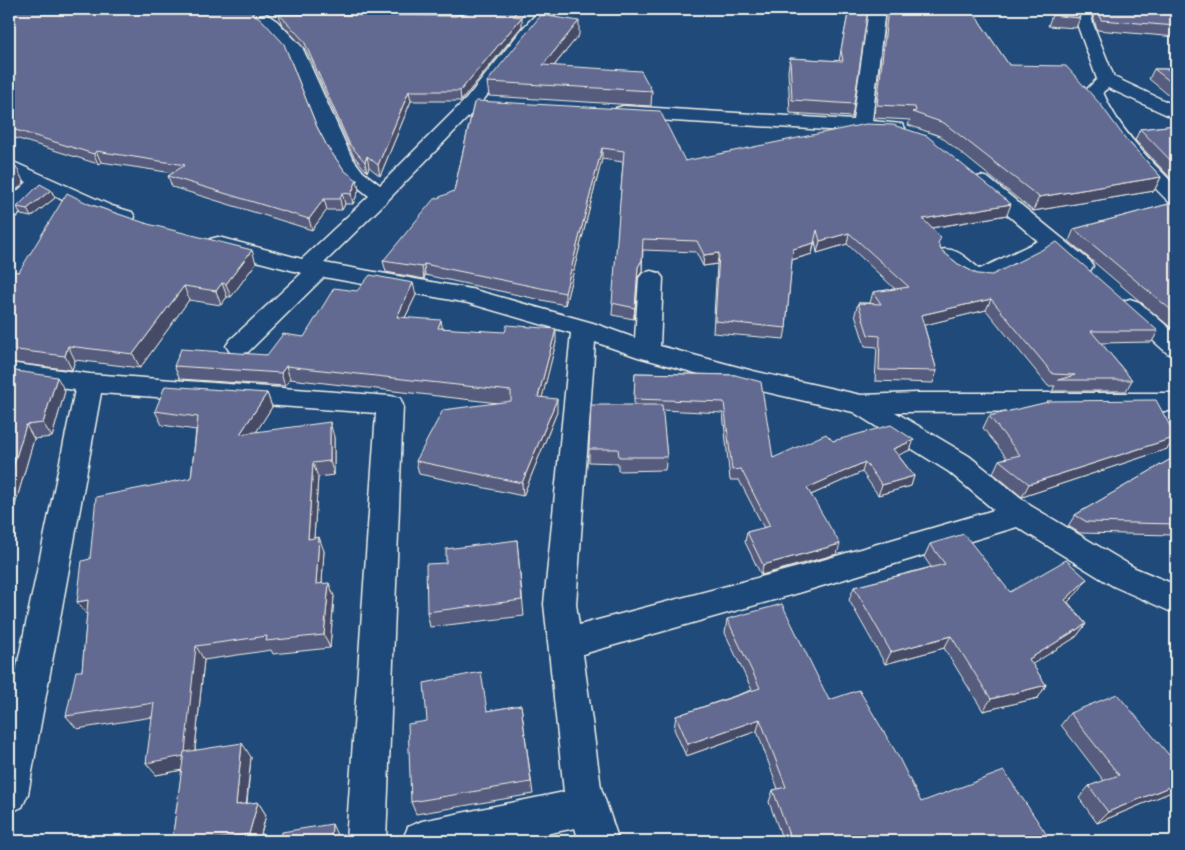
<svg xmlns="http://www.w3.org/2000/svg" width="1185" height="850" font-family="Itim,sans-serif">
  <rect width="100%" height="100%" fill="#1f4a7a"/>
  <filter id="ink" filterUnits="userSpaceOnUse"><feTurbulence type="fractalNoise" baseFrequency=".02" numOctaves="2"/><feDisplacementMap in="SourceGraphic" scale="10" xChannelSelector="R" yChannelSelector="G"/><feConvolveMatrix kernelMatrix="1 2 1 2 8 2 1 2 1" color-interpolation-filters="sRGB"/></filter>
  <g filter="url(#ink)">
    <g fill="none" stroke-linecap="round" stroke-linejoin="round">
      <defs>
        <g id="street">
          <path d="M241 9H259L277 21 302 47 351 156 363 172 380 185 466 99 523 28 541 9H558L535 34 478 107 388 200 324 263 471 289 593 323 635 338 639 278 643 273 651 271 659 273 663 278 660 346 753 371 861 395 917 393H1176V411L895 412 969 456 1031 506 1135 568 1176 585V614L1113 586 1017 527 802 592 583 654 601 788 619 841H579L575 828 512 841H402L408 827 422 821 564 792 544 604 571 333 468 303 324 277 248 352 239 354 230 352 226 346 230 340 302 273 210 249 207 244 210 239 218 237 302 259 369 196 349 180 332 157 321 136 288 53 265 27ZM595 342 638 357 753 389 853 412 949 472 994 510 802 566 579 625 576 604Z"/>
          <polygon points="869,9 885,9 872,121 902,124 905,128 902,132 895,134 623,118 616,116 614,112 616,108 623,106 853,120"/>
          <path d="M1074 9H1090L1093 24 1114 77 1176 106V119L1108 88 1103 92C1118 129 1149 159 1176 186V204L1169 202C1137 170 1101 134 1085 91L1097 79 1077 24Z"/>
          <path d="M9 160 112 206 132 212 135 217 132 222C108 228 65 200 43 190L17 216 9 217V199L27 182 9 174Z"/>
          <path d="M981 176 988 178 1090 261 1093 266 1090 271C1073 275 1063 262 1051 252L987 284C968 289 953 271 939 260L936 255 939 250C956 246 967 259 980 269L1038 241 974 186 971 182 974 178Z"/>
          <polygon points="1130,299 1139,302 1176,334 1176,355 1167,353 1121,312 1118,307 1121,302"/>
          <polygon points="9,363 90,374 390,396 400,398 403,405 386,841 346,841 376,413 101,393 28,794 22,807 9,813 9,705 75,390 9,381"/>
        </g>
      </defs>
      <use href="#street" stroke="#f4f1e8" stroke-width="3"/>
      <use href="#street" fill="#1f4a7a" fill-rule="evenodd"/>
    </g>
    <g fill="#555c7d" stroke="#f4f1e8">
      <polygon points="9,9 155,9 154,10 317,127 328,148 359,190 353,204 345,204 342,210 327,210 312,230 172,187 168,176 173,173 101,162 98,164 9,136"/>
      <polygon points="263,9 528,9 521,17 522,26 461,101 411,101 380,176 369,167 367,172 353,155 306,50 281,23 279,14 456,16 461,14"/>
      <polygon points="849,9 854,104 852,117 790,113 788,71 790,58 839,61"/>
      <polygon points="886,9 971,9 1009,65 1125,138 1161,177 1154,191 1033,211 940,136 908,125 910,120 874,118"/>
      <polygon points="1091,9 1172,9 1176,10 1176,37 1097,30"/>
      <polygon points="1052,15 1080,18 1076,28 1048,26"/>
      <polygon points="579,35 554,66 652,91 651,106 489,96 487,82"/>
      <polygon points="1154,69 1176,69 1176,101 1149,79"/>
      <polygon points="474,103 685,161 1007,215 932,228 941,250 958,264 977,274 1158,331 1152,342 1101,343 1132,380 1126,391 1052,391 1055,386 1048,386 986,310 924,325 937,371 933,383 875,381 877,347 865,346 855,314 858,303 870,303 873,292 895,289 847,244 817,253 815,241 812,254 792,260 786,328 784,339 713,333 717,264 703,266 696,252 643,250 642,272 637,278 634,319 612,315 623,162 602,159 565,305 425,275 424,279 386,272 383,261 454,191"/>
      <polygon points="1176,125 1176,184 1135,140 1140,129"/>
      <polygon points="51,190 55,198 31,217 21,215 17,207"/>
      <polygon points="1176,202 1176,332 1069,241 1074,229"/>
      <polygon points="89,204 256,263 231,297 227,297 221,305 189,300 140,368 75,360 72,370 9,362 9,271 19,272"/>
      <polygon points="357,291 416,295 405,318 442,328 556,342 542,397 557,412 523,496 419,474 416,461 498,403 290,379 285,386 180,379 174,366 267,355 304,337"/>
      <polygon points="9,370 65,391 52,437 34,439 11,519 9,519"/>
      <polygon points="635,373 735,375 773,458 833,441 910,450 898,455 914,476 911,486 878,495 862,472 811,495 837,554 761,575 745,542 747,532 764,528 739,480 730,480 723,413 662,410 667,457 665,470 618,471 618,463 589,462 589,449 634,405"/>
      <polygon points="267,393 272,407 256,432 334,437 334,475 318,477 314,538 324,551 322,583 334,596 330,648 273,654 271,650 204,660 195,750 251,757 247,804 258,802 266,815 259,841 172,841 182,770 156,775 152,717 77,729 66,716 82,671 87,615 90,559 191,478 196,430 162,425 155,411"/>
      <polygon points="1047,401 1175,435 1176,432 1176,442 1174,438 1167,449 1022,497 993,473 999,460 1007,458 983,428 989,416 1046,403"/>
      <polygon points="1176,456 1176,554 1174,554 1174,535 1080,533 1068,526 1075,515"/>
      <polygon points="517,540 524,616 430,627 427,612 446,563"/>
      <polygon points="930,544 1010,592 1078,592 1068,602 1086,624 1076,637 1032,664 1046,685 1038,698 983,711 944,648 885,664 849,600 854,587 931,567 924,557"/>
      <polygon points="727,619 829,700 921,802 1051,841 783,841 769,802 773,790 778,789 757,731 686,756 674,729 676,716 752,690 725,633"/>
      <polygon points="521,705 533,794 416,814 411,802 487,711"/>
      <polygon points="1070,713 1169,755 1176,753 1176,790 1097,823 1079,798 1089,786 1104,781 1061,725"/>
    </g>
    <g fill="#454b66" stroke="#f4f1e8">
      <polygon points="519,9 528,9 514,25 513,16"/>
      <polygon points="522,17 522,26 461,101 460,91"/>
      <polygon points="579,21 579,35 543,79 543,65"/>
      <polygon points="409,91 411,101 380,176 378,165"/>
      <polygon points="602,148 602,159 565,305 565,293"/>
      <polygon points="96,151 101,162 98,164 94,154"/>
      <polygon points="367,156 369,167 367,172 365,162"/>
      <polygon points="17,168 24,183 9,197 9,176"/>
      <polygon points="1161,177 1154,191 1033,211 1039,197"/>
      <polygon points="357,180 359,190 353,204 351,194"/>
      <polygon points="51,190 55,198 31,217 27,209"/>
      <polygon points="342,193 345,204 342,210 340,199"/>
      <polygon points="324,199 327,210 312,230 309,219"/>
      <polygon points="1011,204 1007,215 919,230 923,219"/>
      <polygon points="849,233 847,244 817,253 820,241"/>
      <polygon points="814,243 812,254 791,260 793,249"/>
      <polygon points="252,250 256,263 231,297 226,284"/>
      <polygon points="719,253 717,264 703,266 704,255"/>
      <polygon points="642,260 642,272 637,278 634,319 638,267"/>
      <polygon points="424,264 425,275 424,279 422,267"/>
      <polygon points="222,283 227,297 221,305 216,291"/>
      <polygon points="413,283 416,295 399,330 397,317"/>
      <polygon points="184,286 189,300 140,368 133,354"/>
      <polygon points="991,299 986,310 917,327 921,315"/>
      <polygon points="441,320 443,333 438,328"/>
      <polygon points="556,329 556,342 539,410 538,397"/>
      <polygon points="68,346 75,360 72,370 65,356"/>
      <polygon points="286,366 290,379 285,386 281,373"/>
      <polygon points="57,377 65,391 52,437 43,423"/>
      <polygon points="267,393 272,407 246,448 240,434"/>
      <polygon points="557,399 557,412 523,496 522,483"/>
      <polygon points="330,422 334,437 334,475 330,461"/>
      <polygon points="26,425 34,439 11,519 9,516 9,480"/>
      <polygon points="1176,437 1167,449 1022,497 1029,484"/>
      <polygon points="914,440 910,450 890,459 893,449"/>
      <polygon points="865,462 862,472 804,498 807,488"/>
      <polygon points="313,463 318,477 313,553 308,539"/>
      <polygon points="914,476 911,486 878,495 882,485"/>
      <polygon points="319,537 324,551 321,598 316,584"/>
      <polygon points="840,544 837,554 761,575 763,565"/>
      <polygon points="1087,579 1078,592 1057,613 1065,600"/>
      <polygon points="329,583 334,596 330,648 324,635"/>
      <polygon points="88,600 98,613 87,615 77,602"/>
      <polygon points="1086,624 1076,637 1020,672 1029,659"/>
      <polygon points="951,636 944,648 885,664 891,652"/>
      <polygon points="196,646 204,660 193,768 156,775 146,763"/>
      <polygon points="1046,685 1038,698 983,711 991,699"/>
      <polygon points="760,719 757,731 686,756 688,744"/>
      <polygon points="242,743 251,757 245,818 236,805"/>
      <polygon points="1176,784 1176,790 1097,823 1108,812"/>
      <polygon points="258,802 266,815 259,841 254,841 249,834"/>
      <polygon points="332,824 338,837 338,841 331,841"/>
    </g>
    <g fill="#636b91" stroke="#f4f1e8">
      <polygon points="9,9 152,9 157,11 192,9 247,9 261,19 284,44 317,127 328,148 345,171 357,180 351,194 342,193 340,199 324,199 309,219 168,176 185,165 96,151 94,154 9,128"/>
      <polygon points="465,9 519,9 513,16 522,17 460,91 409,91 378,165 367,156 365,162 350,145 304,41 279,14 456,16 464,13"/>
      <polygon points="849,9 868,9 854,104 792,100 790,58 843,61 841,50"/>
      <polygon points="888,9 971,9 1009,65 1066,66 1101,105 1125,138 1161,177 1039,197 944,123 912,112 916,111 915,107 877,105"/>
      <polygon points="1059,9 1078,9 1080,18 1052,15"/>
      <polygon points="1098,9 1172,9 1176,10 1176,26 1101,20"/>
      <polygon points="541,15 579,21 543,65 641,71 652,91 487,82"/>
      <polygon points="1154,69 1176,69 1176,86"/>
      <polygon points="477,101 660,111 685,161 866,124 893,125 927,136 1011,204 923,219 941,238 938,243 941,250 958,264 977,274 992,275 1057,242 1158,331 1091,331 1132,380 1058,380 1075,375 1053,374 991,299 921,315 937,371 879,370 880,336 868,335 858,303 881,304 873,292 909,287 849,233 820,241 817,230 814,243 793,249 786,328 715,321 719,253 704,255 697,241 643,239 642,260 638,267 635,308 612,303 624,151 602,148 565,293 424,264 422,267 383,261 433,200 454,191 474,103"/>
      <polygon points="1176,125 1176,166 1140,129"/>
      <polygon points="9,165 17,168 9,176"/>
      <polygon points="40,184 51,190 27,209 17,207"/>
      <polygon points="67,193 89,204 148,224 252,250 226,284 222,283 216,291 184,286 133,354 68,346 65,356 9,349 9,271 19,272"/>
      <polygon points="1176,202 1176,314 1074,229"/>
      <polygon points="370,275 413,283 397,317 441,320 438,328 505,332 507,325 556,329 538,397 557,399 522,483 416,461 443,410 511,401 511,391 286,366 281,373 174,366 181,349 267,355 283,334 304,337 334,288 357,291"/>
      <polygon points="9,370 57,377 43,423 26,425 9,480"/>
      <polygon points="635,373 735,375 761,382 773,458 826,434 833,441 891,425 914,440 893,449 914,476 882,485 865,462 807,488 840,544 763,565 747,532 770,526 741,469 732,470 724,402 634,399"/>
      <polygon points="165,386 267,393 240,434 330,422 330,461 313,463 308,539 319,537 316,584 329,583 324,635 266,641 267,636 196,646 185,752 184,756 146,763 154,703 66,716 76,671 82,671 88,600 77,602 82,561 90,559 96,497 191,478 198,417 155,411"/>
      <polygon points="1156,400 1176,437 1029,484 999,460 1020,455 989,416 1048,402 1047,401"/>
      <polygon points="591,405 662,405 667,457 619,457 618,449 589,449"/>
      <polygon points="1176,456 1176,524 1087,522 1075,515"/>
      <polygon points="964,534 1010,592 1066,560 1087,579 1065,600 1086,624 1029,659 1046,685 991,699 951,636 891,652 854,587 945,564 930,544"/>
      <polygon points="517,540 522,600 427,612 426,564 446,563 446,549"/>
      <polygon points="782,604 829,700 859,690 897,754 921,802 1004,771 1051,841 791,841 773,790 786,787 760,719 688,744 676,716 760,688 727,619"/>
      <polygon points="481,672 487,711 521,705 531,782 411,802 408,724 427,721 424,683"/>
      <polygon points="1117,694 1169,755 1176,753 1176,784 1108,812 1089,786 1119,775 1070,713"/>
      <polygon points="242,743 236,805 258,802 249,834 206,841 172,841 184,752"/>
      <polygon points="332,824 331,841 281,841 282,832"/>
    </g>
  </g>
  <rect width="1185" height="850" fill="none" stroke="#1f4a7a" stroke-width="30"/>
  <rect x="15" y="15" width="1155" height="820" fill="none" stroke="#f4f1e8" stroke-width="2" filter="url(#ink)"/>
</svg>
